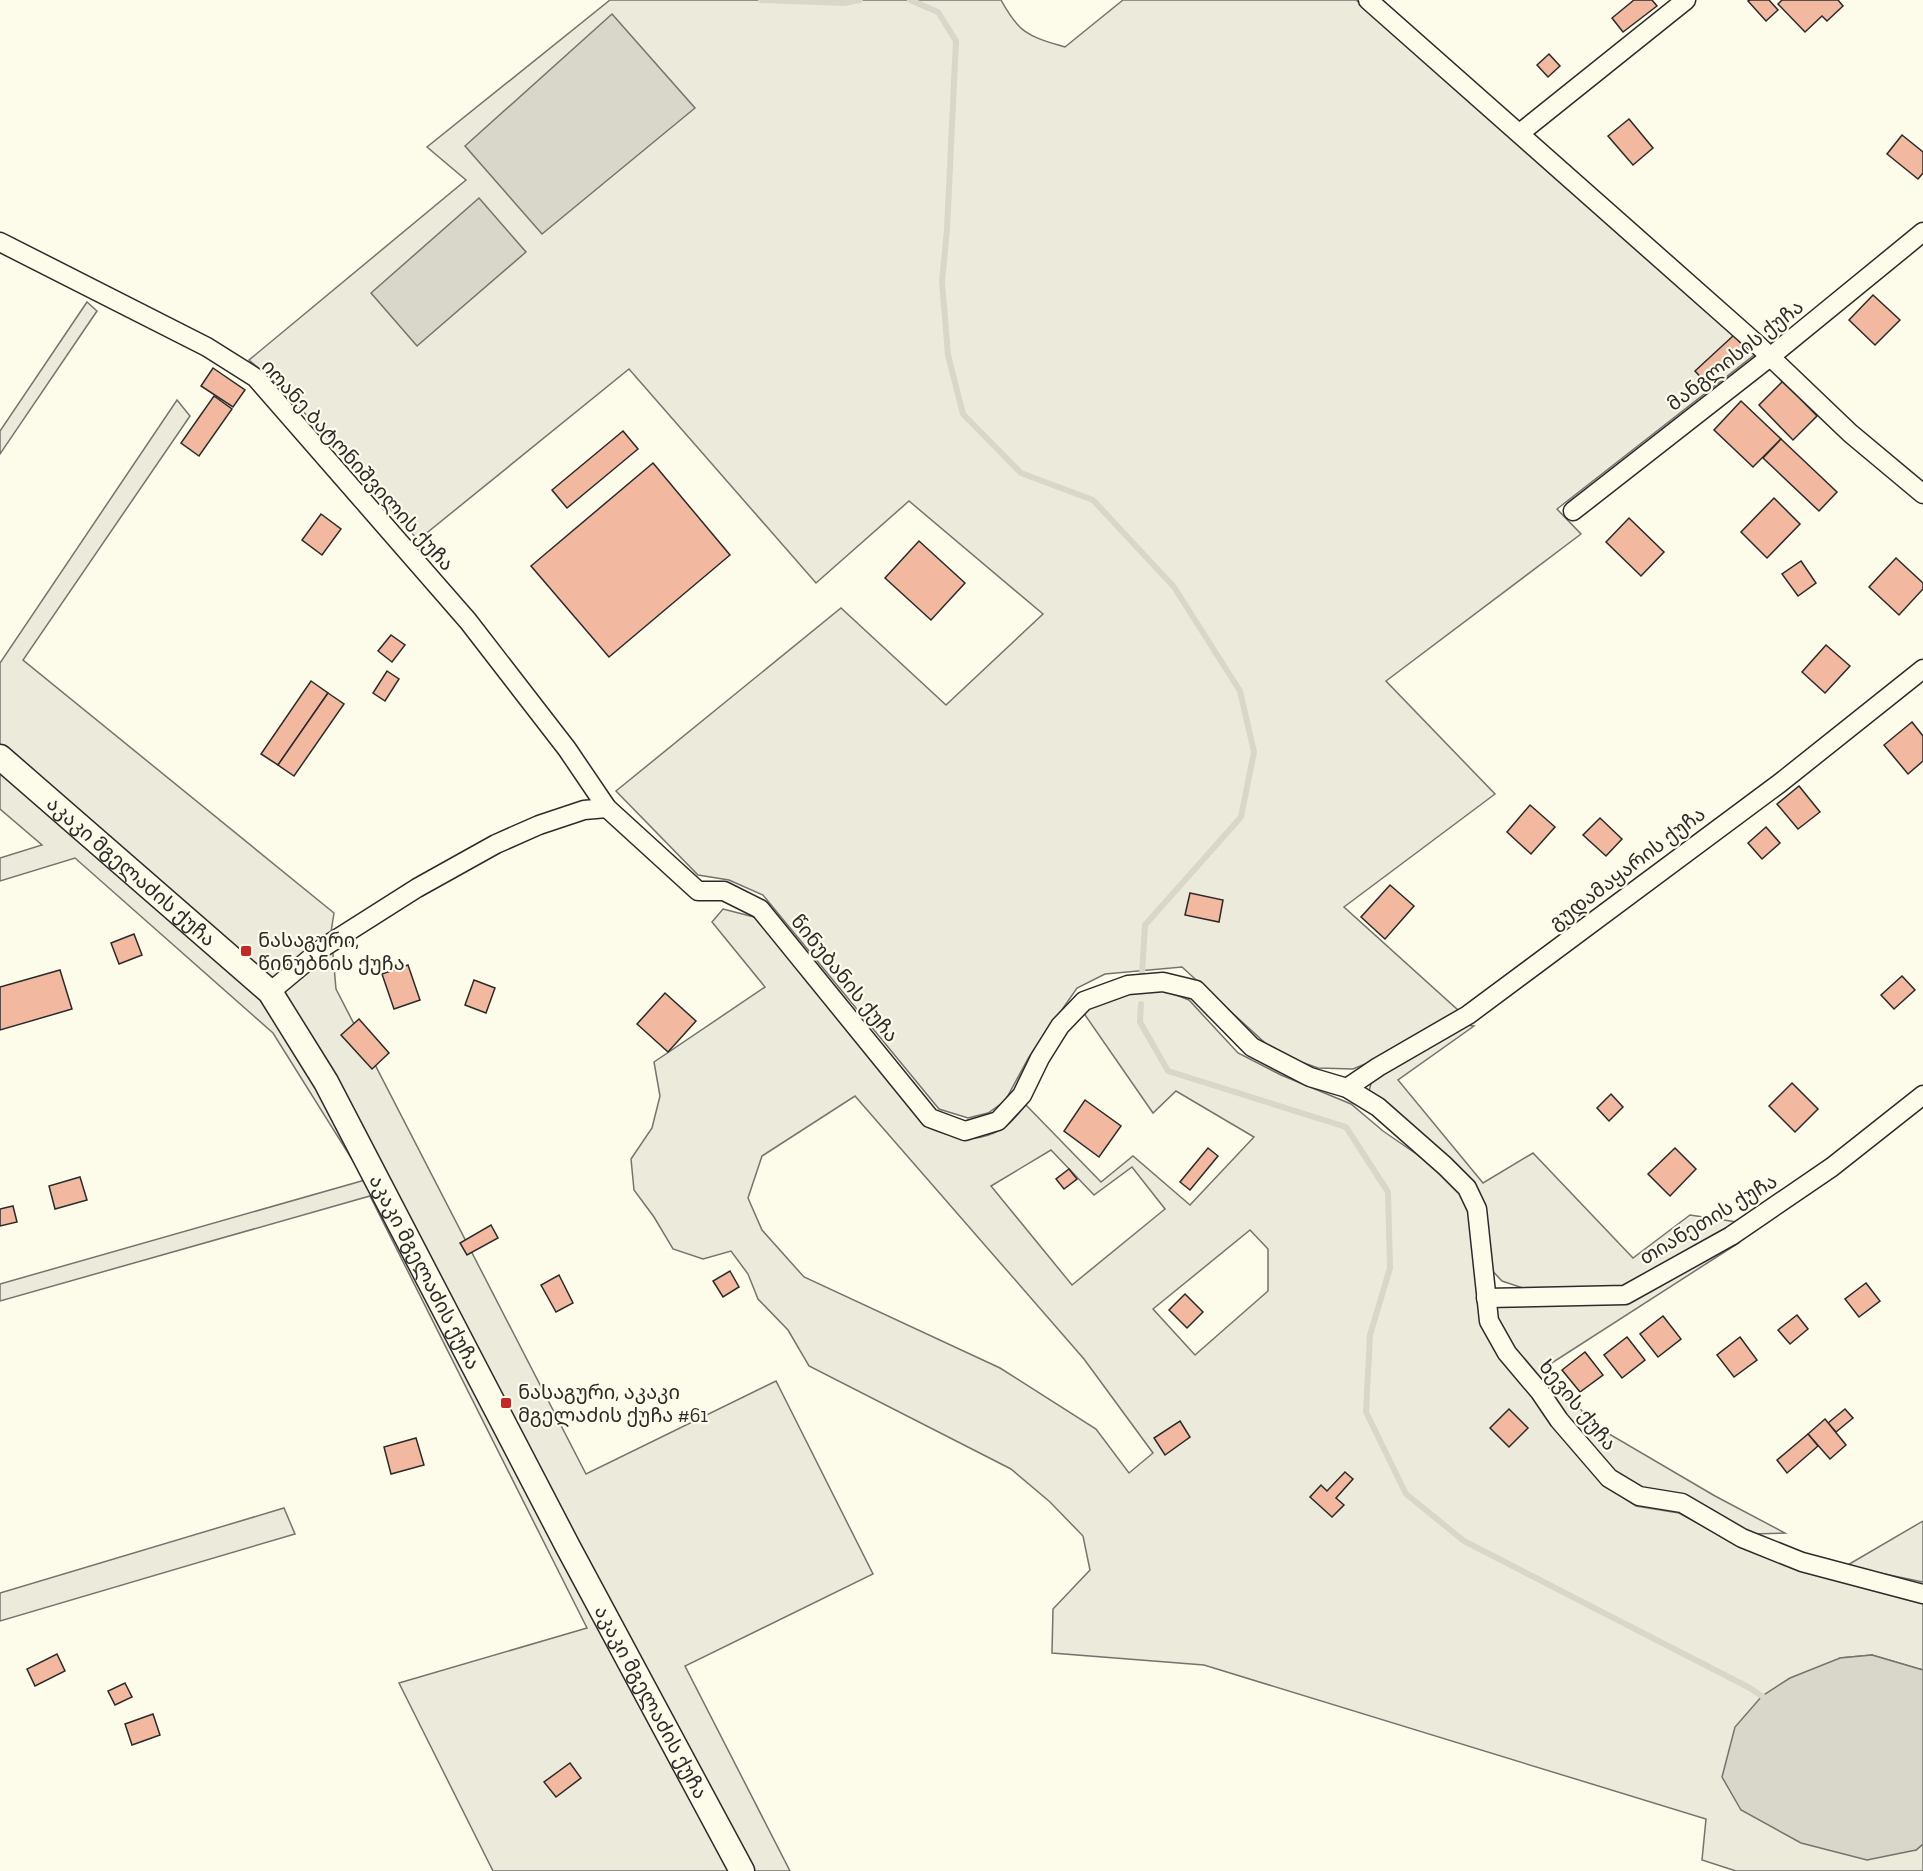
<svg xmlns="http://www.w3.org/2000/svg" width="1923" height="1871" font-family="'Zilla Slab','Noto Sans Georgian',serif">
  <rect width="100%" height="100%" fill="#fdfbea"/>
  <g fill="#ecebdb" stroke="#74746e" stroke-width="1.5" fill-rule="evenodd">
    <path d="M610 0H1001C1020 35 1029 36 1065 47L1123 0H1356L1758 352 1557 509 1581 534 1386 681 1495 794 1344 907 1459 1011 1382 1057 1353 1069 1318 1068 1276 1053 1182 967 1105 974 1077 988 1029 1057 1005 1101 988 1113 968 1118 939 1109 763 895 729 880 698 875 616 791 841 608 946 705 1043 614 909 501 816 583 629 369 418 540 285 391 249 360 466 180 427 147Z"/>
    <polygon points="87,302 97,311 0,454 0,431"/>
    <polygon points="177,400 190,416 23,660 334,913 331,932 336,989 586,1474 776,1381 873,1574 685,1666 790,1871 493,1871 399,1683 587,1628 370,1196 0,1301 0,1284 365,1180 273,1033 75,858 0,881 0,858 42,845 0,809 0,663"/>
    <path d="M723 909 758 918 927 1127C953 1138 978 1145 1003 1128 1012 1123 1019 1112 1026 1105L1101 1182 1133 1156 1190 1205 1254 1137 1176 1091 1153 1113 1083 1012 1094 1003 1118 995 1150 991H1166L1189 1000 1238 1053 1281 1075 1351 1104 1383 1131 1444 1173 1461 1192 1471 1220 1478 1274 1479 1314 1491 1341 1592 1471 1624 1498 1636 1506 1679 1513 1740 1546 1923 1601V1670L1872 1655 1840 1658 1916 1850 1923 1844V1871H1736L1702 1860 1706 1819 1204 1665 1052 1653 1053 1609 1090 1570 1083 1536 1050 1502 1011 1469 809 1366 788 1330 758 1299 748 1274 731 1251 703 1259 673 1249 654 1217 634 1190 631 1159 652 1128 660 1096 654 1062 765 987 712 922ZM855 1096 1084 1359 1153 1453 1129 1473 1096 1429 1000 1368 804 1277 762 1230 748 1198 762 1156ZM1051 1150 1094 1195 1132 1167 1165 1209 1072 1285 991 1186ZM1250 1230 1268 1249V1291L1195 1355 1153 1309Z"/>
    <polygon points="1467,1025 1474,1026 1398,1080 1483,1183 1533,1153 1633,1258 1690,1215 1737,1222 1622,1291 1526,1289 1502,1281 1485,1263 1484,1204 1373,1099 1369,1091 1373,1076"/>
    <polygon points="1740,1242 1547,1366 1592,1424 1715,1496 1785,1533 1752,1534 1640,1488 1614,1475 1512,1351 1496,1322 1494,1304 1627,1301"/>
    <polygon points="284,1508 295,1534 0,1621 0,1593"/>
    <polygon points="1923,1521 1923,1582 1846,1566"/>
  </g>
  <g fill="#d8d7c9" stroke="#74746e" stroke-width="1.5">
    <polygon points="612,14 695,108 542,234 465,146"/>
    <polygon points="479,198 526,252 417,346 371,293"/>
    <polygon points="1872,1655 1923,1670 1923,1844 1916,1850 1867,1860 1801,1843 1741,1810 1722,1777 1735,1727 1762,1696 1790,1678 1840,1658"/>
  </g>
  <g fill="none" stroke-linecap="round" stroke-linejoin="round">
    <g stroke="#d8d7c9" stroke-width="6">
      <polyline points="761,0 844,3 860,0"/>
      <polyline points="910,0 938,12 956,41 947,229 942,282 948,355 963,414 1021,473 1093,500 1174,587 1240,691 1254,752 1241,817 1145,925 1142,975"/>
      <polyline points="1141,1004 1140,1022 1168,1071 1346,1127 1388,1192 1390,1268 1370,1335 1366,1412 1406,1494 1464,1541 1748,1687 1768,1700"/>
    </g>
  </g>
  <g fill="#f2b8a0" stroke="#2b2b2b" stroke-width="1.5">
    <polygon points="1634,0 1652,0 1657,6 1623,32 1612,18"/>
    <polygon points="1750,0 1769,0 1778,10 1766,21 1748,1"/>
    <polygon points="1782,0 1838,0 1843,6 1827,21 1822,16 1805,32 1778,4"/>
    <polygon points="1549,54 1560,66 1548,77 1537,65"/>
    <polygon points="1629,119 1653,148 1633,165 1608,136"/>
    <polygon points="1902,135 1923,152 1923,173 1918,179 1887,154"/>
    <polygon points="1873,295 1900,320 1875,345 1849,320"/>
    <polygon points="1734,335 1744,347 1705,382 1695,371"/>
    <polygon points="213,368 245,390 233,407 201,386"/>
    <polygon points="1783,381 1817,416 1793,440 1759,405"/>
    <polygon points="214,396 232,409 199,456 181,443"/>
    <polygon points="1741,401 1781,439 1753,467 1714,430"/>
    <polygon points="623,431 638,449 567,508 552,490"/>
    <polygon points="1781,439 1837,492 1819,511 1763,458"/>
    <polygon points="653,463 730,555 609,657 531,566"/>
    <polygon points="1774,498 1800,524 1767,558 1741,532"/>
    <polygon points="321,514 341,529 322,555 302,540"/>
    <polygon points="1629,518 1664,552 1641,576 1606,542"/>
    <polygon points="919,541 965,583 931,620 885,578"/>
    <polygon points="1896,558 1923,583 1923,589 1899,615 1869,587"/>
    <polygon points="1801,561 1816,583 1798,596 1782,574"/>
    <polygon points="391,635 405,645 392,662 378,651"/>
    <polygon points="1826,645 1850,666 1825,693 1802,672"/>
    <polygon points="387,671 399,679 385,701 373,693"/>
    <polygon points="311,681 328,693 278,765 261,754"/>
    <polygon points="328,693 344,704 294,776 278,765"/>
    <polygon points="1912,722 1923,736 1923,761 1908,774 1884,745"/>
    <polygon points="1799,786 1820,812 1798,829 1777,804"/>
    <polygon points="1530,805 1555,827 1531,854 1507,832"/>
    <polygon points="1600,818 1622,839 1606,856 1583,835"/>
    <polygon points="1766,827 1780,843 1762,859 1748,843"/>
    <polygon points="1390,885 1414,906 1385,939 1361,917"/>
    <polygon points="1190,893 1223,900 1219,922 1185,915"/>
    <polygon points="134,934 142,955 119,964 111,943"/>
    <polygon points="408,965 420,1000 394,1009 382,974"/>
    <polygon points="60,970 72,1009 0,1030 0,987"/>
    <polygon points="1902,976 1915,990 1894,1009 1881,995"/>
    <polygon points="474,980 495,988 486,1013 465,1005"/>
    <polygon points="665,993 696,1021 668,1052 637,1024"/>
    <polygon points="359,1019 389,1053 372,1069 341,1035"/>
    <polygon points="1792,1083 1818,1109 1795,1132 1769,1106"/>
    <polygon points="1611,1094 1623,1107 1609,1121 1597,1108"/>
    <polygon points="1085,1100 1121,1126 1099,1157 1064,1131"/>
    <polygon points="1208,1148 1218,1156 1190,1190 1180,1182"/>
    <polygon points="1675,1148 1696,1169 1670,1196 1648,1174"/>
    <polygon points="1069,1169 1077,1179 1064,1189 1056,1179"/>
    <polygon points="80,1177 87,1200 55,1209 49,1186"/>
    <polygon points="13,1206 17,1222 0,1226 0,1209"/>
    <polygon points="491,1225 498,1238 467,1255 460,1243"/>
    <polygon points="730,1271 739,1287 723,1297 713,1281"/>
    <polygon points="559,1275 573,1303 556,1312 541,1285"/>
    <polygon points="1866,1283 1880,1301 1859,1317 1845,1299"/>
    <polygon points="1185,1294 1203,1312 1187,1328 1169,1310"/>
    <polygon points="1797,1315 1808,1329 1790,1344 1778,1330"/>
    <polygon points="1663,1316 1681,1339 1658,1357 1640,1334"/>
    <polygon points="1627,1337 1645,1360 1622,1378 1604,1355"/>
    <polygon points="1740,1337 1757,1360 1734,1377 1717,1355"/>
    <polygon points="1585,1352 1603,1375 1580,1392 1562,1370"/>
    <polygon points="1509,1409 1528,1428 1509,1447 1490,1428"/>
    <polygon points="1845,1409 1853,1418 1836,1432 1828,1423"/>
    <polygon points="1825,1419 1846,1445 1830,1459 1808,1434"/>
    <polygon points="1180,1421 1190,1437 1165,1455 1154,1438"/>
    <polygon points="1808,1434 1818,1446 1787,1473 1777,1460"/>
    <polygon points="416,1438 424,1465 391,1474 384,1447"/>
    <polygon points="1345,1472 1353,1479 1336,1498 1344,1505 1332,1517 1310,1497 1321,1485 1327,1491"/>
    <polygon points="57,1654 65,1671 35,1686 27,1669"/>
    <polygon points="125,1683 132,1697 115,1705 108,1691"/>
    <polygon points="153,1714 160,1735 132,1745 125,1724"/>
    <polygon points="570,1763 581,1778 556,1797 544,1782"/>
  </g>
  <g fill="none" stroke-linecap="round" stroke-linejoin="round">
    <defs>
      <g id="street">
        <polyline points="1368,0 1759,346 1850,433 1923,494"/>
        <polyline points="1520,133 1686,0"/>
        <polyline points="0,242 207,347 256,378 468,621 567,749 607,808 698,891 724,891 760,909 930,1118 965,1131 998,1121 1022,1095 1040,1058 1060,1026 1084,1001 1128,985 1163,982 1196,990 1252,1047 1310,1077 1347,1088 1378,1107 1445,1166 1467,1188 1477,1209 1489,1321 1507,1353 1540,1392 1559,1420 1609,1478 1639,1496 1682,1503 1742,1538 1802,1562 1923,1594"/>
        <polyline points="1573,511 1770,357 1923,232"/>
        <polyline points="270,992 324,947 417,888 496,844 539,825 584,810 607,808"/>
        <polyline points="1347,1088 1378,1067 1468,1015 1780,783 1923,669"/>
        <polyline points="1486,1298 1625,1295 1731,1236 1832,1167 1923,1095"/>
      </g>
      <g id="secondary">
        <path id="s1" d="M0 757 270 992 326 1082 568 1547 742 1871"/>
      </g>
    </defs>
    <use href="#street" stroke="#2b2b2b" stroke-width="21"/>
    <use href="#secondary" stroke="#2b2b2b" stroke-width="27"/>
    <use href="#street" stroke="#fdfbea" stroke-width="18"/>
    <use href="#secondary" stroke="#fdfbea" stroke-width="24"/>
  </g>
  <g fill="#c62828" stroke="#fdfbea" stroke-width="2">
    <rect x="240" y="945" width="12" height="12" rx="3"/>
    <rect x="500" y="1397" width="12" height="12" rx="3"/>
  </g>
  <g text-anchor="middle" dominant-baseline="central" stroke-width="4.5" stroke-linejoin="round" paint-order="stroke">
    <g font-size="20" fill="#2b2b2b" stroke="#fdfbea">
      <text transform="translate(1735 355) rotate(-38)">მანგლისის ქუჩა</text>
      <text transform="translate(358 465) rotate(48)">იოანე ბატონიშვილის ქუჩა</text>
      <text transform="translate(1627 868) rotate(-37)">გუდამაყარის ქუჩა</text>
      <text stroke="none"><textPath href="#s1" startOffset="174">აკაკი მგელაძის ქუჩა</textPath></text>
      <text transform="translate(845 978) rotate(51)">წინუბანის ქუჩა</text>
      <text transform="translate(1708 1219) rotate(-31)">თიანეთის ქუჩა</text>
      <text stroke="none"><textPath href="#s1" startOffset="678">აკაკი მგელაძის ქუჩა</textPath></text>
      <text transform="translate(1578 1405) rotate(51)">ხევის ქუჩა</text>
      <text stroke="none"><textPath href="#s1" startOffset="1164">აკაკი მგელაძის ქუჩა</textPath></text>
    </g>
    <g font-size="20" fill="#2b2b2b" stroke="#fdfbea" text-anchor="start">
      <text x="258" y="940">ნასაგური,<tspan x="258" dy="23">წინუბნის ქუჩა</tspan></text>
      <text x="518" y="1392">ნასაგური, აკაკი<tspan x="518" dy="23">მგელაძის ქუჩა #61</tspan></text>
    </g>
  </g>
</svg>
